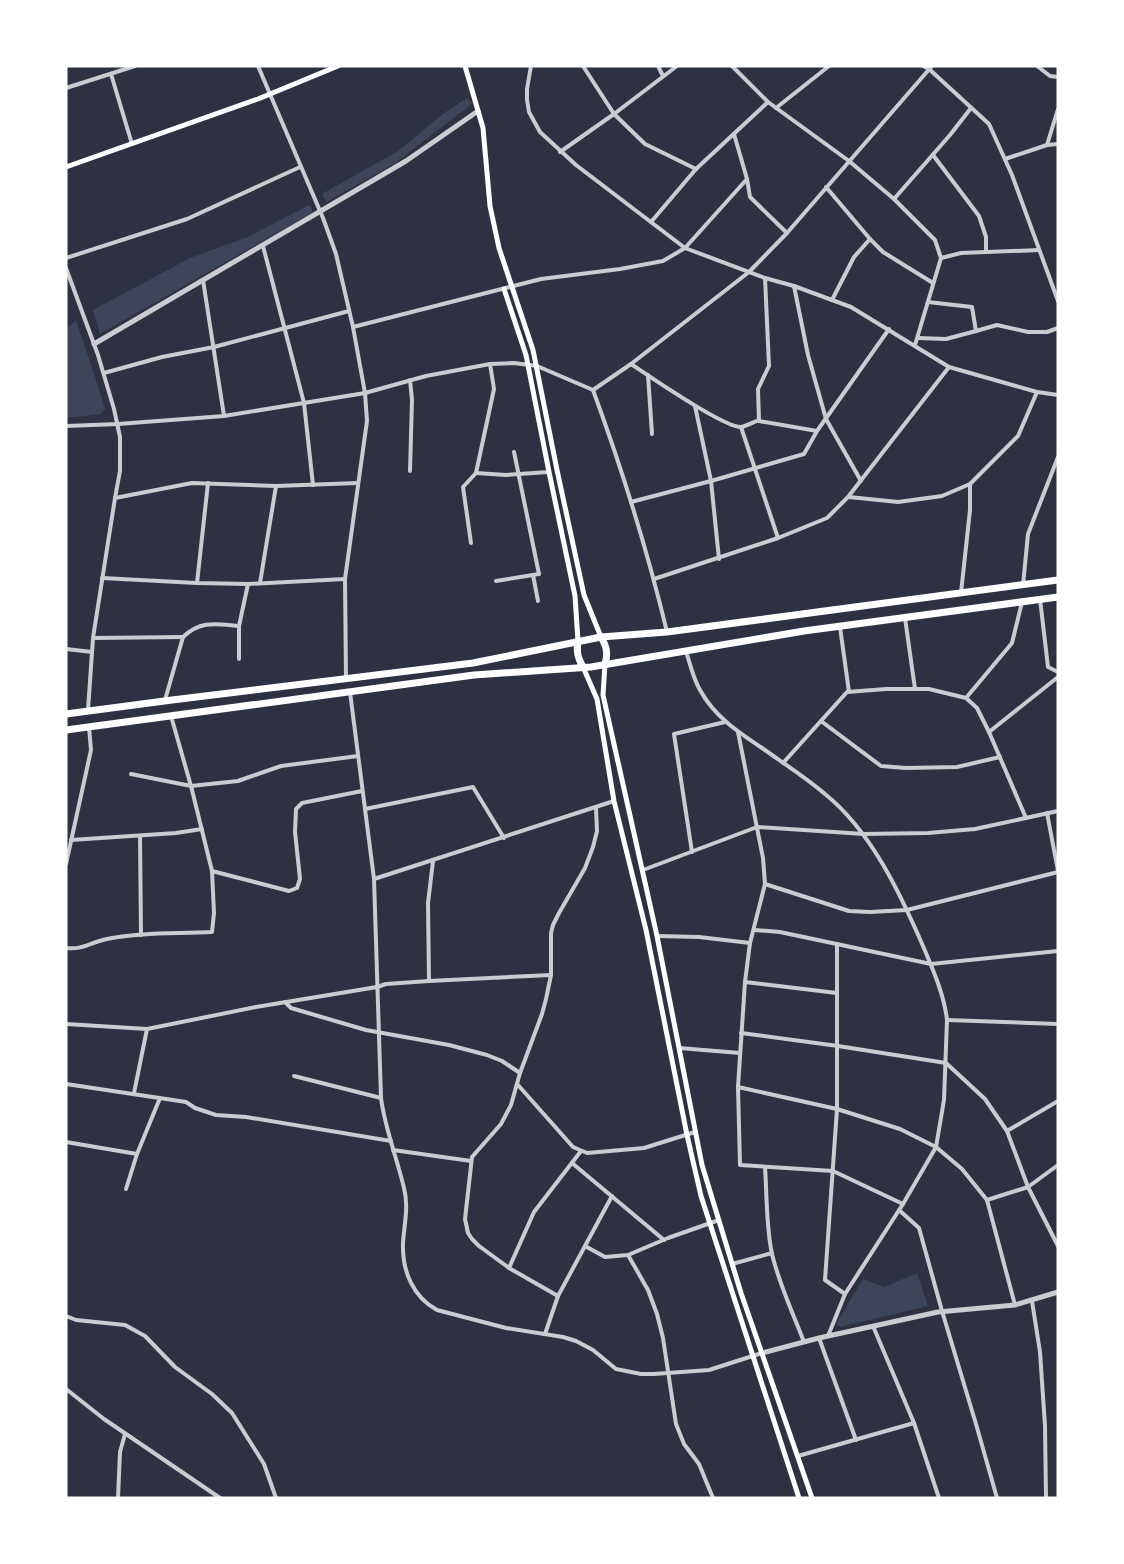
<svg xmlns="http://www.w3.org/2000/svg" width="1124" height="1564" font-family="'Titillium Web',sans-serif">
  <rect width="100%" height="100%" fill="#2d3142"/>
  <g fill="#3c4559">
    <polygon points="467,98 472,104 394,164 326,202 322,194 398,151 444,113"/>
    <polygon points="309,205 313,212 100,334 93,310 190,258 248,237"/>
    <polygon points="76,321 90,361 105,409 101,414 66,418 66,328"/>
    <polygon points="917,1273 928,1306 840,1327 836,1324 863,1279 884,1287"/>
  </g>
  <g fill="none" stroke-linecap="round" stroke-linejoin="round">
    <g stroke="#caccd0" stroke-width="4">
      <polyline points="258,66 323,218 336,254 353,327 365,393 367,421 345,579 346,678"/>
      <polyline points="531,66 527,89 527,100 529,112 540,132 576,165 685,248 765,278 794,286 851,307 949,367 1037,392 1058,395"/>
      <polyline points="583,66 614,114 645,144 696,169"/>
      <polyline points="658,66 663,76"/>
      <polyline points="732,66 768,102 849,161 894,199 935,240 941,258 915,345"/>
      <polyline points="923,66 929,69 989,124 1012,175 1058,301"/>
      <polyline points="1037,66 1050,76 1058,77"/>
      <polyline points="111,74 132,144"/>
      <polyline points="66,88 135,66"/>
      <polyline points="776,108 829,66"/>
      <polyline points="734,134 747,179 750,197 787,233"/>
      <polyline points="1047,145 1058,109"/>
      <polyline points="560,152 614,114 677,66"/>
      <polyline points="933,155 979,216 986,237 986,252"/>
      <polyline points="1005,159 1047,145 1058,144"/>
      <polyline points="826,187 870,239 883,252 933,283"/>
      <polyline points="894,199 950,135 971,108"/>
      <polyline points="651,222 696,169 768,102"/>
      <polyline points="263,246 304,403 313,485"/>
      <polyline points="66,258 187,219 300,167"/>
      <polyline points="941,258 961,253 1039,250"/>
      <polyline points="66,268 98,355 114,409 120,437 120,471 115,498 93,638 88,710"/>
      <polyline points="203,280 224,416"/>
      <polyline points="794,286 808,355 826,419 861,481"/>
      <polyline points="832,300 854,257 870,239"/>
      <polyline points="928,302 972,307 976,331 997,325 1028,332 1047,332 1058,328"/>
      <polyline points="353,327 541,279 620,269 663,261 685,248 747,179"/>
      <polyline points="918,338 946,339 976,331"/>
      <path d="M631 364C649 376 724 428 741 427 746 426 754 422 759 420L758 389 769 366 765 278"/>
      <polyline points="104,373 162,357 214,347 349,311"/>
      <polyline points="648,375 652,434"/>
      <polyline points="410,380 412,400 410,471"/>
      <path d="M593 390C622 469 647 549 667 632"/>
      <polyline points="695,406 711,481 719,559"/>
      <polyline points="759,421 817,431"/>
      <polyline points="66,426 118,424 224,416 365,393 426,376 490,364 514,363 537,366 593,390 631,364 749,272 787,233 932,66"/>
      <polyline points="741,427 778,538"/>
      <polyline points="476,473 506,475 549,472"/>
      <polyline points="849,497 898,502 942,496 970,484 1018,436 1037,392"/>
      <polyline points="115,498 192,483 276,486 358,483"/>
      <polyline points="631,502 711,481 804,454 817,431 889,329"/>
      <polyline points="471,543 463,487 476,473 494,389 490,364"/>
      <polyline points="533,575 538,601"/>
      <polyline points="102,578 197,583 248,584 345,579"/>
      <polyline points="654,579 778,538 827,518 848,497 949,367"/>
      <polyline points="496,581 539,574 514,452"/>
      <polyline points="197,583 208,483"/>
      <polyline points="260,583 276,486"/>
      <polyline points="1023,585 1028,534 1058,457"/>
      <polyline points="961,593 970,510 970,484"/>
      <polyline points="1040,599 1048,667 1058,672"/>
      <polyline points="905,618 915,689"/>
      <polyline points="840,627 849,692"/>
      <polyline points="93,638 183,637"/>
      <polyline points="66,649 92,652"/>
      <path d="M686 651C690 664 693 678 700 690 714 716 738 732 762 748 783 763 805 777 825 794 871 831 900 893 923 946 933 970 944 994 947 1020L944 1100 936 1147 903 1204 845 1294 828 1336"/>
      <polyline points="239,659 239,626 248,584"/>
      <path d="M350 692 374 879 381 1098C385 1129 397 1158 404 1188 409 1207 404 1225 403 1243 402 1271 413 1297 437 1310L506 1328 563 1337 576 1341 593 1350 616 1369 641 1374H654L709 1370 762 1353"/>
      <polyline points="966,698 1012,643 1022,602"/>
      <path d="M165 700 183 637C201 620 216 624 239 626"/>
      <polyline points="821,721 881,766 906,768 957,767 1000,757"/>
      <polyline points="738,732 763,858 765,884 750,943 745,982 738,1087 740,1165 833,1171 903,1204"/>
      <polyline points="989,732 1058,677"/>
      <polyline points="783,763 847,692 886,689 929,689 966,698 977,708 989,732 1026,818"/>
      <polyline points="131,774 191,786 238,781 281,766 358,756"/>
      <polyline points="365,809 473,787 504,838"/>
      <polyline points="1047,813 1058,871"/>
      <polyline points="140,836 141,935"/>
      <polyline points="71,840 176,833 202,829"/>
      <polyline points="692,852 674,734 725,722"/>
      <polyline points="66,864 91,750 89,727"/>
      <polyline points="643,870 757,827 864,834 928,833 975,829 1058,811"/>
      <polyline points="212,871 289,891 297,888 300,879 295,832 296,809 302,803 362,791"/>
      <polyline points="374,879 614,801"/>
      <polyline points="765,884 849,911 870,912 907,910 1058,872"/>
      <polyline points="754,930 780,932 931,964 1058,951"/>
      <polyline points="657,936 699,937 750,943"/>
      <polyline points="837,944 837,1109 825,1280 845,1294"/>
      <path d="M66 948C84 950 91 942 107 939 141 932 177 934 212 932L214 913 212 871 191 786 171 716"/>
      <polyline points="429,981 428,903 433,861"/>
      <polyline points="745,982 837,993"/>
      <polyline points="285,1002 291,1008 366,1030 449,1045 487,1055 502,1061 520,1073"/>
      <polyline points="947,1020 1058,1024"/>
      <polyline points="66,1024 147,1029 256,1007 377,987 386,984 429,981 551,975"/>
      <polyline points="741,1033 838,1046 946,1063 985,1099 1007,1131 1028,1187 1058,1246"/>
      <polyline points="679,1048 740,1053"/>
      <polyline points="294,1076 381,1098"/>
      <polyline points="66,1084 186,1102 195,1108 216,1115 246,1117 391,1141"/>
      <polyline points="518,1085 573,1147 587,1153 644,1148 695,1132"/>
      <polyline points="738,1087 837,1109 900,1129 936,1147 962,1169 987,1200 1015,1305"/>
      <polyline points="134,1093 147,1029"/>
      <polyline points="1007,1131 1058,1101"/>
      <polyline points="66,1142 137,1154"/>
      <polyline points="393,1150 471,1161"/>
      <polyline points="572,1163 664,1240"/>
      <path d="M765 1167C767 1196 766 1226 772 1254 779 1284 793 1313 804 1342"/>
      <polyline points="126,1189 137,1154 160,1098"/>
      <polyline points="987,1200 1028,1187 1058,1165"/>
      <polyline points="899,1210 919,1228 942,1311 976,1424 997,1498"/>
      <polyline points="585,1246 605,1257 628,1255 668,1238 719,1220"/>
      <polyline points="628,1255 648,1290 657,1314 663,1338 676,1424 684,1444 699,1464 713,1498"/>
      <polyline points="732,1264 772,1253"/>
      <polyline points="509,1268 534,1212 581,1151"/>
      <polyline points="558,1296 509,1268 479,1246 472,1239 468,1233 465,1219 472,1157 501,1124 511,1105 520,1073 542,1014 546,999 551,975 551,933 553,925 559,913 585,868 593,847 597,831 596,808"/>
      <polyline points="1032,1301 1040,1352 1045,1426 1046,1498"/>
      <polyline points="66,1316 76,1320 125,1325 145,1336 175,1367 212,1394 232,1413 264,1464 276,1498"/>
      <polyline points="873,1326 914,1423 939,1498"/>
      <polyline points="545,1334 558,1296 612,1196"/>
      <polyline points="819,1338 856,1440"/>
      <polyline points="66,1389 104,1419 220,1498"/>
      <polyline points="798,1456 914,1423"/>
      <polyline points="118,1498 120,1452 125,1434"/>
    </g>
    <g stroke="#caccd0" stroke-width="5">
      <polyline points="94,344 406,161 478,111"/>
      <polyline points="762,1353 819,1338 938,1312 1015,1305 1058,1292"/>
    </g>
    <g stroke="#fff" stroke-width="5">
      <polyline points="465,66 483,128 490,206 499,248 533,350 557,470 584,595 601,637"/>
      <polyline points="66,167 258,99 338,66"/>
      <polyline points="504,289 526,355 549,472 575,596 578,641"/>
      <polyline points="605,664 603,695 657,936 702,1165 741,1293 812,1498"/>
      <polyline points="583,667 597,699 614,801 646,930 687,1135 701,1196 799,1498"/>
    </g>
    <g stroke="#fff" stroke-width="7">
      <path d="M601 637C607 647 608 653 605 664"/>
      <path d="M578 641C576 652 578 658 583 667"/>
      <polyline points="66,714 172,700 473,663 601,637 667,632 1058,580"/>
      <polyline points="66,730 474,675 591,667 804,631 1058,597"/>
    </g>
  </g>
  <rect width="1124" height="1564" fill="none" stroke="#ffffff" stroke-width="135"/>
</svg>
